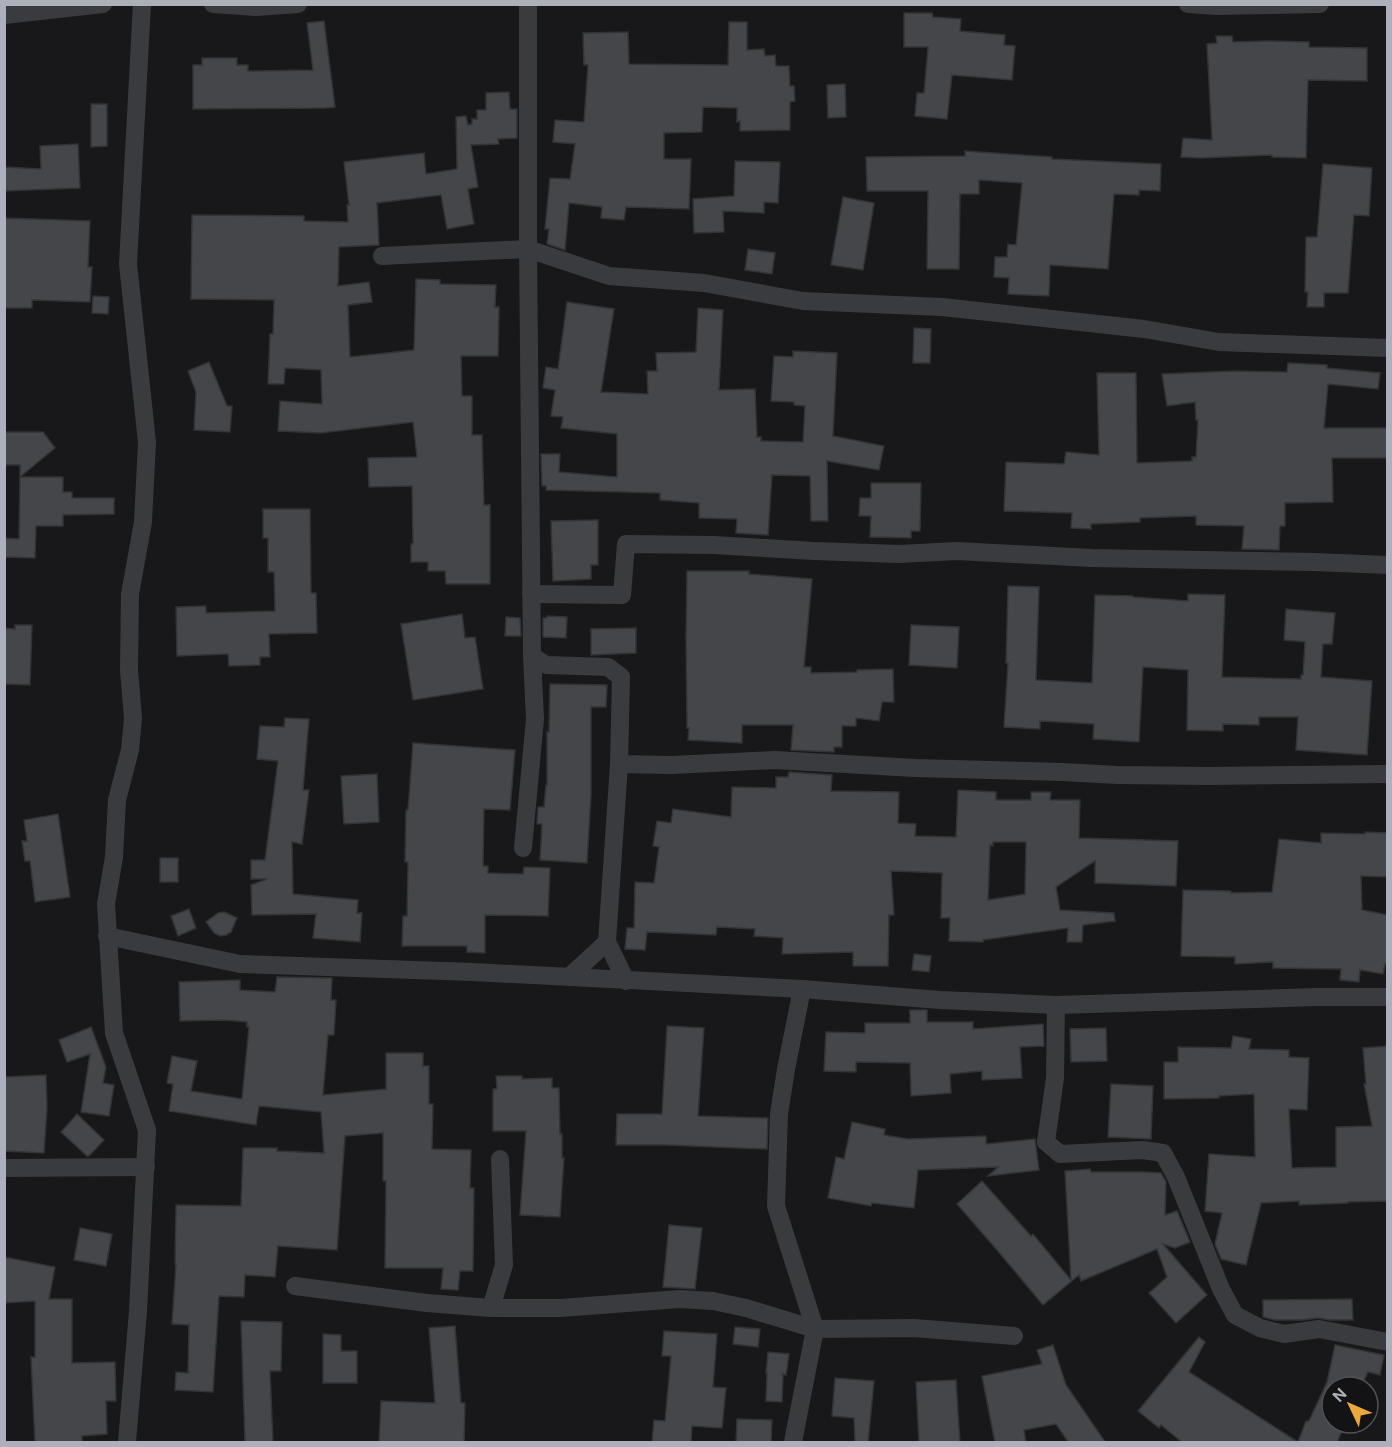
<svg xmlns="http://www.w3.org/2000/svg" width="1392" height="1447" font-family="'DM Sans',sans-serif">
  <rect width="100%" height="100%" fill="#18181a"/>
  <g fill="#45464a" stroke="#323336" stroke-width="1.5" fill-rule="evenodd">
    <polygon points="904,13 932,13 933,17 961,19 960,31 1005,35 1004,45 1015,46 1012,80 952,75 947,119 915,116 917,93 924,93 928,47 904,47"/>
    <polygon points="324,21 335,107 326,108 193,109 193,65 202,65 202,58 237,58 237,65 248,65 248,71 313,70 307,23"/>
    <polygon points="729,22 747,22 747,50 764,49 765,56 775,55 776,66 789,66 790,86 794,86 795,101 790,102 790,130 740,131 740,121 737,122 737,108 703,107 702,132 664,133 664,159 691,159 689,209 626,207 624,220 601,218 602,207 569,203 565,250 547,244 549,229 545,229 550,178 570,179 575,144 553,142 555,120 584,122 588,65 584,65 583,33 628,32 629,64 728,65"/>
    <polygon points="1216,36 1232,36 1233,42 1268,41 1309,42 1309,47 1367,48 1367,81 1308,80 1306,158 1272,157 1272,155 1201,158 1181,157 1183,138 1212,140 1207,44 1217,43"/>
    <polygon points="845,84 846,117 828,118 827,85"/>
    <polygon points="509,92 510,109 517,109 517,138 498,139 499,144 471,145 478,187 468,189 474,224 447,229 441,195 377,203 379,245 339,247 338,286 369,282 372,302 348,305 350,357 414,350 416,279 440,280 440,284 496,285 495,307 499,307 498,356 461,356 462,396 472,396 472,435 482,435 484,505 490,505 490,584 446,584 445,571 428,571 428,562 411,562 411,544 413,544 412,486 369,487 368,458 417,457 413,422 320,433 278,431 280,401 322,404 321,370 285,368 284,384 268,384 270,334 273,334 274,300 191,299 192,215 304,216 304,221 348,222 347,205 349,205 344,162 424,153 426,174 457,169 456,117 466,116 468,125 472,124 472,119 477,119 477,110 486,110 486,93"/>
    <polygon points="91,104 107,104 107,146 91,147"/>
    <polygon points="78,144 80,188 4,191 4,167 41,169 40,146"/>
    <polygon points="965,151 1052,157 1052,159 1161,164 1160,191 1139,190 1139,195 1114,194 1108,269 1050,265 1049,296 1008,294 1009,278 994,277 995,257 1007,257 1008,244 1016,245 1022,183 979,180 979,194 960,194 959,269 927,269 928,191 867,191 866,157 965,156"/>
    <polygon points="735,161 780,162 778,203 764,202 764,213 723,211 724,232 694,233 693,199 734,196"/>
    <polygon points="1323,164 1372,168 1369,216 1354,215 1348,293 1324,293 1324,307 1307,307 1308,292 1305,292 1306,237 1317,237"/>
    <polygon points="843,197 874,203 863,270 831,265"/>
    <polygon points="4,218 90,221 88,267 92,267 90,302 32,300 32,308 4,308"/>
    <polygon points="748,249 775,253 772,274 745,270"/>
    <polygon points="93,296 109,297 108,314 92,313"/>
    <polygon points="567,302 614,309 601,392 648,394 647,371 657,371 656,353 696,352 698,308 723,310 719,390 755,389 757,437 761,437 761,441 803,442 805,406 794,405 794,402 771,401 774,356 793,357 793,351 837,353 833,436 884,446 879,470 827,461 828,521 811,521 810,476 772,475 768,535 736,533 737,519 699,518 699,503 660,500 660,493 546,490 546,486 542,486 541,454 560,454 559,472 617,477 617,434 561,428 563,417 551,416 555,390 543,388 546,367 558,369"/>
    <polygon points="914,328 931,329 930,363 913,363"/>
    <polygon points="209,362 227,406 232,406 230,432 194,430 196,392 188,371"/>
    <polygon points="1288,363 1327,365 1327,368 1380,373 1378,389 1328,384 1324,428 1388,428 1388,458 1332,458 1333,502 1285,503 1285,526 1280,526 1279,550 1242,549 1244,526 1196,525 1196,516 1140,518 1140,522 1091,524 1091,529 1071,528 1072,513 1004,511 1006,462 1064,464 1066,452 1099,455 1097,373 1136,373 1137,463 1192,461 1192,457 1196,457 1198,420 1196,420 1195,402 1167,406 1162,374 1234,371 1287,372"/>
    <polygon points="4,432 43,432 55,448 20,477 20,465 4,465"/>
    <polygon points="20,477 63,477 63,492 72,492 72,498 114,498 114,514 63,515 63,526 36,526 35,558 4,557 4,538 19,539"/>
    <polygon points="871,483 921,483 920,531 911,531 911,538 870,537 871,516 859,516 860,498 871,498"/>
    <polygon points="263,509 310,509 311,593 316,593 317,633 269,634 270,657 260,657 260,665 229,666 228,654 177,656 176,607 206,606 206,613 275,611 274,572 268,572 268,538 263,538"/>
    <polygon points="598,520 598,565 591,565 591,579 553,581 551,521"/>
    <polygon points="687,571 749,571 749,574 812,579 804,667 811,667 811,673 857,672 857,670 893,669 894,702 882,702 879,721 856,718 856,726 842,726 842,747 834,747 834,752 791,750 793,725 742,725 742,743 688,740 689,728 687,728 686,636"/>
    <polygon points="1008,586 1039,587 1036,680 1092,683 1095,595 1133,596 1133,597 1188,601 1188,594 1225,595 1222,677 1301,679 1301,675 1303,675 1305,642 1284,640 1286,609 1335,613 1332,644 1323,644 1321,677 1372,681 1367,755 1296,750 1298,717 1259,717 1259,725 1223,724 1223,731 1187,730 1188,670 1143,667 1139,742 1093,739 1094,724 1040,721 1040,729 1004,727 1008,663 1006,663"/>
    <polygon points="462,614 465,638 475,637 483,689 413,700 401,624"/>
    <polygon points="547,616 567,617 566,638 543,637 543,618 547,618"/>
    <polygon points="506,617 520,618 521,636 505,636"/>
    <polygon points="15,625 32,625 30,685 4,684 4,628 15,629"/>
    <polygon points="911,625 959,627 957,668 909,665"/>
    <polygon points="636,628 636,653 591,655 591,629"/>
    <polygon points="550,684 607,685 606,707 591,707 591,795 587,863 540,860 542,824 537,824 538,807 544,807 546,785 547,785 547,732 549,732"/>
    <polygon points="285,718 309,719 303,790 309,790 302,844 292,842 293,894 358,900 357,913 362,913 360,942 313,938 316,914 252,915 251,885 267,879 251,879 251,860 265,860 278,761 257,759 260,726 284,727"/>
    <polygon points="413,743 515,750 510,810 484,809 483,866 488,866 488,873 523,874 524,867 550,868 548,916 485,915 485,953 467,952 467,946 402,946 403,916 407,916 408,862 405,862 406,810 408,810"/>
    <path d="M789 772 832 775 831 791 899 792 898 823 916 824 915 836 956 837 958 790 996 792V800H1031V792H1051L1050 800H1080L1079 838 1178 841 1176 886 1095 883V861L1056 887 1060 910 1114 913 1115 921 1083 925 1082 942H1067L1068 928 983 940V942L949 941 950 918H941L942 873 891 871 894 915H889L888 966H853V952L782 954 783 938 754 936 755 929 717 927 716 935 647 932 645 950 625 949 627 928H634L635 882 654 883 659 847 653 846 657 821 671 823 673 809 731 817 732 787 776 788V777H788ZM993 842H1026L1025 894 988 900 990 845 993 846Z"/>
    <polygon points="377,774 379,822 344,824 341,776"/>
    <polygon points="58,814 70,897 35,902 30,861 25,861 22,841 27,841 24,820"/>
    <polygon points="1365,832 1388,833 1388,877 1361,876 1362,910 1388,915 1388,964 1385,964 1383,974 1360,970 1359,982 1340,980 1341,969 1273,968 1273,962 1235,964 1235,957 1181,956 1183,890 1231,891 1231,893 1272,892 1279,839 1321,843 1321,833 1365,834"/>
    <rect x="160" y="858" width="18" height="24"/>
    <polygon points="189,909 196,928 178,936 171,916"/>
    <polygon points="224,912 237,918 231,932 226,935 220,936 214,933 206,922 218,913"/>
    <polygon points="914,954 931,956 929,972 912,970"/>
    <polygon points="277,977 332,978 331,1000 336,1000 334,1035 328,1035 323,1095 386,1089 386,1053 423,1053 423,1066 429,1066 429,1104 433,1104 432,1149 471,1150 470,1188 474,1188 473,1271 460,1271 458,1290 441,1289 443,1268 385,1268 386,1181 383,1181 383,1133 345,1136 337,1250 278,1246 275,1277 245,1275 244,1297 219,1296 213,1392 175,1390 176,1372 188,1373 189,1325 172,1324 176,1264 175,1264 176,1205 241,1206 243,1148 277,1148 277,1151 324,1153 321,1112 259,1106 256,1125 169,1111 173,1084 167,1083 172,1056 197,1061 191,1091 242,1099 249,1027 247,1027 247,1022 224,1020 180,1021 179,982 240,980 240,990 275,992"/>
    <polygon points="910,1010 927,1010 927,1022 973,1022 973,1029 1043,1024 1044,1046 1020,1047 1022,1078 982,1080 982,1071 950,1074 951,1093 911,1096 910,1063 856,1062 856,1072 824,1071 826,1032 865,1033 865,1023 910,1023"/>
    <polygon points="667,1026 704,1028 698,1116 768,1118 767,1149 667,1145 616,1145 617,1114 662,1114"/>
    <polygon points="91,1027 106,1067 103,1083 114,1085 109,1116 81,1112 90,1054 67,1062 59,1040"/>
    <polygon points="1106,1028 1107,1061 1071,1062 1070,1029"/>
    <polygon points="1233,1036 1251,1039 1249,1049 1289,1050 1289,1057 1309,1058 1307,1110 1289,1109 1292,1168 1336,1167 1336,1127 1372,1126 1364,1084 1366,1084 1363,1048 1388,1046 1388,1201 1348,1202 1348,1203 1299,1205 1299,1201 1261,1203 1246,1265 1221,1259 1215,1244 1222,1213 1205,1211 1209,1154 1255,1157 1254,1094 1219,1096 1219,1098 1164,1099 1164,1062 1178,1062 1178,1047 1231,1048"/>
    <polygon points="46,1075 47,1108 44,1153 4,1151 4,1077"/>
    <polygon points="496,1076 522,1076 522,1079 552,1078 552,1088 559,1088 560,1134 562,1134 562,1158 564,1158 560,1217 520,1215 526,1131 493,1131 493,1089 497,1089"/>
    <polygon points="1111,1084 1153,1086 1151,1139 1108,1137"/>
    <polygon points="77,1114 104,1140 89,1156 87,1156 61,1132"/>
    <polygon points="852,1122 885,1129 884,1135 908,1139 986,1136 986,1144 1035,1139 1039,1170 988,1176 998,1167 918,1170 914,1208 872,1203 871,1206 828,1198 836,1157 844,1159"/>
    <polygon points="1090,1169 1091,1172 1145,1172 1161,1173 1166,1182 1165,1215 1177,1211 1190,1242 1175,1248 1163,1244 1207,1295 1176,1323 1149,1293 1167,1277 1157,1249 1081,1281 1079,1275 1043,1305 997,1250 957,1204 982,1181 1031,1236 1033,1234 1071,1280 1065,1171"/>
    <polygon points="669,1225 702,1228 695,1289 663,1287"/>
    <polygon points="80,1228 112,1234 106,1266 74,1260"/>
    <polygon points="4,1257 55,1267 49,1299 72,1299 72,1363 115,1362 116,1401 106,1401 107,1434 82,1436 82,1443 35,1443 31,1357 35,1357 35,1301 4,1303"/>
    <polygon points="1352,1299 1353,1320 1330,1320 1318,1318 1303,1320 1275,1320 1263,1317 1263,1300"/>
    <polygon points="241,1321 282,1322 281,1371 270,1371 273,1443 245,1443"/>
    <polygon points="455,1326 461,1403 465,1403 464,1443 379,1443 381,1401 435,1403 429,1328"/>
    <polygon points="735,1327 760,1329 758,1347 733,1344"/>
    <polygon points="664,1331 717,1334 713,1387 726,1388 722,1428 692,1426 691,1443 652,1443 654,1420 665,1421 671,1356 662,1356"/>
    <polygon points="323,1334 341,1335 341,1351 357,1351 357,1383 323,1383"/>
    <polygon points="1199,1337 1205,1342 1189,1372 1298,1442 1306,1421 1309,1421 1327,1382 1335,1345 1384,1355 1380,1375 1368,1372 1361,1387 1332,1387 1332,1423 1345,1423 1337,1443 1183,1443 1161,1425 1159,1428 1138,1411"/>
    <polygon points="1053,1345 1066,1385 1106,1443 1069,1443 1056,1424 1024,1430 1026,1443 995,1443 982,1376 1042,1364 1037,1350"/>
    <polygon points="768,1352 789,1354 786,1375 783,1374 782,1402 766,1401 767,1373 766,1373"/>
    <polygon points="835,1378 874,1381 868,1443 855,1443 854,1418 832,1416"/>
    <polygon points="956,1380 960,1443 919,1443 916,1382"/>
    <polygon points="737,1419 772,1420 771,1443 736,1443"/>
  </g>
  <g fill="none" stroke-linecap="round" stroke-linejoin="round">
    <g stroke="#393b3f" stroke-width="18">
      <polyline points="213,4 256,7 298,4"/>
      <polyline points="1188,4 1216,6 1320,4"/>
      <polyline points="4,15 103,4"/>
      <polyline points="382,256 528,249 609,276 704,283 803,301 942,307 1144,329 1219,342 1388,348"/>
      <polyline points="531,594 622,595 626,544 714,545 814,551 899,554 957,551 1091,558 1314,562 1388,565"/>
      <polyline points="532,656 546,665 608,667 621,677 619,764 607,942 626,981"/>
      <polyline points="619,764 672,765 775,760 915,768 1062,772 1118,775 1208,776 1388,774"/>
      <polyline points="523,848 535,719 532,656 528,249 528,4"/>
      <polyline points="107,936 240,964 473,972 802,989 940,1000 1056,1005 1318,997 1388,997"/>
      <polyline points="569,977 607,942"/>
      <polyline points="1056,1005 1055,1078 1046,1142 1060,1154 1143,1150 1163,1153 1176,1177 1221,1289 1235,1315 1260,1328 1284,1334 1319,1329 1388,1342"/>
      <polyline points="500,1159 504,1265 491,1308 561,1308 680,1299 713,1301 746,1308 815,1329 914,1328 1014,1336"/>
      <polyline points="4,1168 146,1167"/>
      <polyline points="295,1286 427,1303 491,1308"/>
      <polyline points="127,1442 138,1311 147,1130 114,1033 106,904 114,857 117,800 130,750 133,718 129,670 130,594 143,522 147,442 128,264 142,4"/>
      <polyline points="793,1442 815,1329 776,1206 779,1114 786,1069 802,989"/>
    </g>
  </g>
  <rect width="1392" height="1447" fill="none" stroke="#abb0ba" stroke-width="12"/>
  <g transform="translate(1350 1405) rotate(314)"><circle r="28" fill="#131315" stroke="#505257" stroke-width="1.5"/>
  <path d="M0-4.5L10 22L0 15L-10 22Z" fill="#eda83d"/>
  <text y="-9" font-size="16" font-weight="bold" text-anchor="middle" fill="#abb0ba">N</text>
  </g>
</svg>
